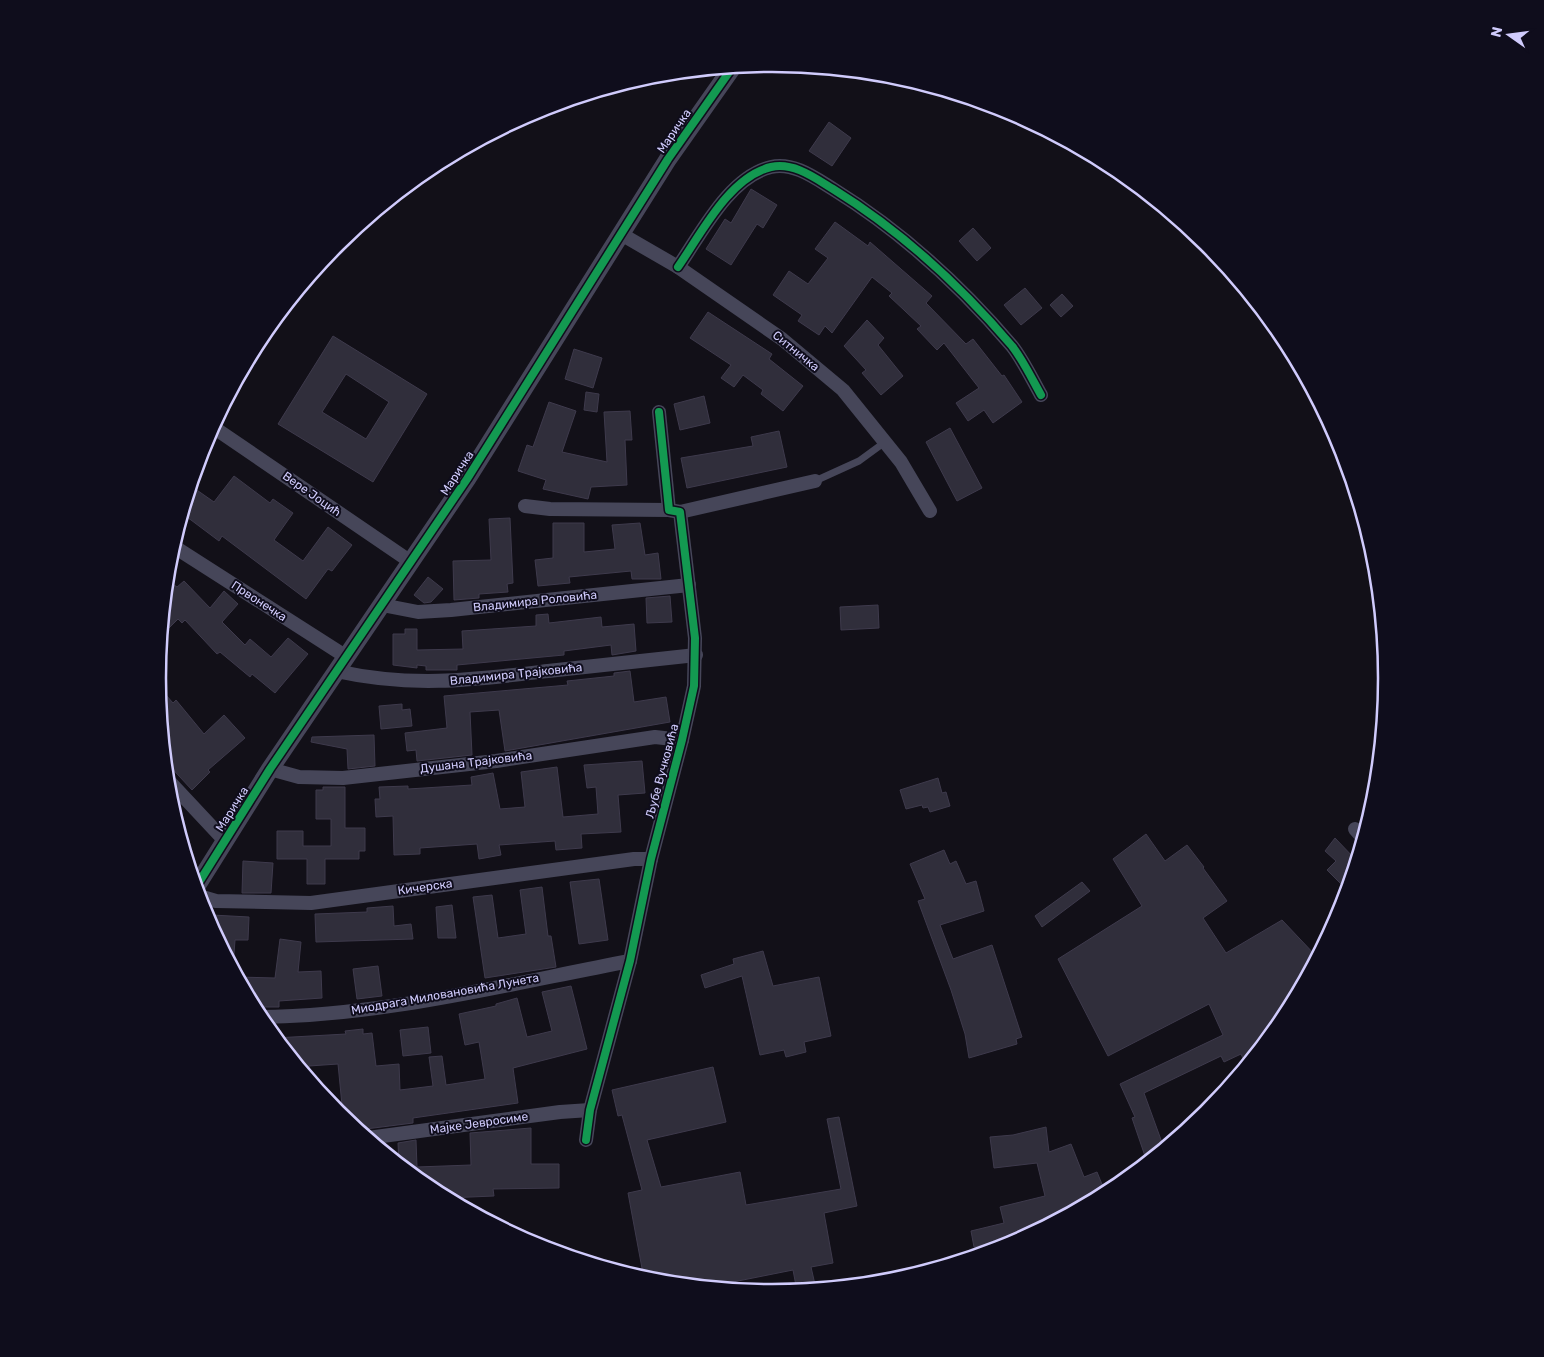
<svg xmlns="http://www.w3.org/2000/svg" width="1544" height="1357" font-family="Rubik,sans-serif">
  <rect width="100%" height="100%" fill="#121018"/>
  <g fill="#302e3b" stroke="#3e3a4c" fill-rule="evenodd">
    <polygon points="829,122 851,138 832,166 809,151"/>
    <polygon points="751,189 777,205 763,228 757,224 731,265 706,249 725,219 731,223"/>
    <polygon points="835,222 868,246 870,242 932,296 926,303 966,344 973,339 1002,376 1004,375 1022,402 993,423 984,410 968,421 956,403 979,388 944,343 937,350 917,329 921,326 889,296 892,293 872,277 832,333 825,326 819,335 798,321 802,315 773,295 789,271 808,284 828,258 815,249"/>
    <polygon points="973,228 991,248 977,261 959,241"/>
    <polygon points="1025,288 1042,308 1021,325 1004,305"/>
    <polygon points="1062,294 1073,306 1061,317 1050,305"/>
    <polygon points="708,312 772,354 769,359 803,386 783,411 761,394 763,390 743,375 734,387 721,378 731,365 690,338"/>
    <polygon points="867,320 884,338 878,345 903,376 881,395 862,373 866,370 844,346"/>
    <path d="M333 336 427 394 373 482 278 424ZM346 374 389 402 366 439 322 412Z"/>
    <polygon points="574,349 602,358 593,388 565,379"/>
    <polygon points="586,392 599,394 597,412 584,410"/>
    <polygon points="704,396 710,423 680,430 674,404"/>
    <polygon points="549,402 576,411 562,452 607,462 604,412 630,411 632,440 625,440 627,485 591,487 588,499 543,489 546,480 518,471 527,445 533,447"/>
    <polygon points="950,428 982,488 957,501 926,442"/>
    <polygon points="779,431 787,467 687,488 681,458 753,446 751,437"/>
    <polygon points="234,476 270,503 273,499 293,513 274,540 303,561 328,527 352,545 332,571 328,569 306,599 222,536 219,541 183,514 191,486 214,502"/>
    <polygon points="510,518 513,583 507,584 508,592 479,594 479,598 454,600 453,561 491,560 489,519"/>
    <polygon points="553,523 584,523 584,552 615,549 612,525 640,523 645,555 658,553 661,579 632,579 631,571 569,577 570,583 538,586 535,560 553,558"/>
    <polygon points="428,577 443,589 431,602 424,603 414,595"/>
    <polygon points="167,580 177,587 184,581 210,608 224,591 238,604 222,622 245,645 250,639 271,657 288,638 308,654 275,693 252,674 250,677 220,652 217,654 185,620 182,623 178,619 162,635"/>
    <polygon points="670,596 672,622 647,623 646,598"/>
    <polygon points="878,605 879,628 841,630 840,607"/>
    <polygon points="548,614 549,623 601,617 602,627 634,624 636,651 612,655 611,645 564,651 564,655 457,665 457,670 426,670 426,666 417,665 417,668 393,665 393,634 405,634 405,629 417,629 417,650 463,649 462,631 536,626 536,615"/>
    <polygon points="630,671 634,702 666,697 670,722 505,751 499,710 470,712 472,755 417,761 416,750 407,751 405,733 447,728 444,696 568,685 567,681 614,676 614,673"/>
    <polygon points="158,686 173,703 176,700 204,734 224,715 245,738 208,770 210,772 192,790 166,762"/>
    <polygon points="402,704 402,710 410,709 412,726 381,729 379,706"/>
    <polygon points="374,735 375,766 348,769 347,749 311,742 312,737"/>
    <polygon points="642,761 645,793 618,795 621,832 581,834 582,848 556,850 555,841 499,845 501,855 479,859 477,844 420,848 420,854 394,855 393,816 376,817 375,799 380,799 379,787 408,786 408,789 472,785 471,777 493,773 500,809 525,807 521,772 557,767 563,817 598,814 596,787 587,788 584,765"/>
    <polygon points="938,778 942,793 946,792 950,806 930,812 928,807 923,808 922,805 906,809 900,790"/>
    <polygon points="323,787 345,787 345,828 365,828 365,851 359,851 359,859 325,859 325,884 307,884 307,859 277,859 277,831 303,831 303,846 331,846 331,819 316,819 316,790 323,790"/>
    <polygon points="1146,834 1165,861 1187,845 1204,867 1203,868 1227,901 1203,918 1226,953 1282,920 1317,957 1283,1020 1246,1065 1241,1054 1224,1062 1221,1056 1144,1093 1164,1148 1147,1162 1132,1118 1135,1117 1120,1084 1223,1035 1209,1004 1108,1056 1058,959 1142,906 1113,859"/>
    <polygon points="1335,838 1356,860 1347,890 1327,870 1336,861 1325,851"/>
    <polygon points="944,850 950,864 956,861 966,884 976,881 984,911 940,925 953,959 992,945 1022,1037 1016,1039 1017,1044 969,1058 965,1034 951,990 918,901 925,899 910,864"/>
    <polygon points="243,861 273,863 271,893 242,893"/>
    <polygon points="599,879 608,940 579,944 570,882"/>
    <polygon points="1082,882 1090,891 1042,927 1035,916"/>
    <polygon points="542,887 548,936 551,936 556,967 485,978 473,897 492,895 498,938 526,934 520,890"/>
    <polygon points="452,905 456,938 438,938 436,907"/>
    <polygon points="393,906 394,926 411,924 413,939 316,942 315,914 367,912 367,908"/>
    <polygon points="212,915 249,917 248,940 235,940 233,968 212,928"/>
    <polygon points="280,939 301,942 298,972 321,971 322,998 279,1001 279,1007 254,1007 238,977 275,978"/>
    <polygon points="763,951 773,986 819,977 831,1036 804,1042 806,1052 786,1057 784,1050 760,1055 742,976 705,988 701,975 734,964 733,959"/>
    <polygon points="378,966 382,996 357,999 353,969"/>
    <polygon points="571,986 587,1049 513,1068 518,1103 413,1118 413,1123 358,1130 331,1105 342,1105 338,1064 309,1066 309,1078 275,1038 346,1034 345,1031 363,1029 363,1034 372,1033 376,1066 399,1064 400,1090 433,1086 429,1057 442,1056 446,1085 485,1079 479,1042 465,1045 459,1014 496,1006 496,1004 517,998 527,1037 552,1031 542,992"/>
    <polygon points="428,1027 431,1053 403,1056 400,1030"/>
    <polygon points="713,1067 726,1122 647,1140 661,1187 740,1172 746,1205 841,1189 827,1119 839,1117 857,1206 824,1213 833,1263 811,1267 816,1289 797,1291 793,1270 708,1287 644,1279 628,1193 642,1190 622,1115 618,1116 612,1090"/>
    <polygon points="1046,1127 1049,1152 1071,1144 1084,1177 1097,1172 1106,1194 1014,1243 996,1247 997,1250 984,1253 982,1245 974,1247 971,1231 1004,1223 1000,1207 1045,1196 1037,1163 994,1168 990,1137 1013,1135"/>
    <polygon points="531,1128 531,1164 559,1164 559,1188 493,1189 494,1196 447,1198 430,1189 399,1164 398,1143 416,1140 417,1167 471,1165 470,1133"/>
  </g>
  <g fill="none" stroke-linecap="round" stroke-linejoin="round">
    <polyline stroke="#464659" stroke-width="7" points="815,481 859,461 885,442"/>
    <g stroke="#464659" stroke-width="14">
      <polyline points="621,234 678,267 782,339 843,390 901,462 930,511"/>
      <path d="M678 267C701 234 729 177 771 167 794 162 815 178 833 189 901 231 960 285 1012 346 1023 360 1032 379 1041 395"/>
      <polyline points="213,427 411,562"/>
      <polyline points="525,506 550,509 669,510"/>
      <polyline points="680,512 815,481"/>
      <polyline points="173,546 345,656"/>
      <polyline points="382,605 418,612 451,610 689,585"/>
      <path d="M336 671C412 688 472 680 548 671 598 666 647 660 696 655"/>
      <polyline points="270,769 299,777 343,778 496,761 655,737 682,740"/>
      <polyline points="167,779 225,841"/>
      <polyline points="1355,829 1363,838"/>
      <polyline points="199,896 216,901 311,903 634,859 651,859"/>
      <path d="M259 1017C384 1016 508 984 630 961"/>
      <polyline points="368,1138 560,1112 590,1110"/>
      <polyline points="586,1140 590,1110 630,961 651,859 682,740 694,686 695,638 680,512 669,510 659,412"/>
    </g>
    <polyline stroke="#464659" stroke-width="18" points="196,887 270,769 467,479 668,159 732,68"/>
    <defs>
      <g id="cycleway">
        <path d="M678 267C701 234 729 177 771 167 794 162 815 178 833 189 901 231 960 285 1012 346 1023 360 1032 379 1041 395"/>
        <polyline points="196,887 270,769 467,479 668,159 732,68"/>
        <polyline points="586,1140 590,1110 630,961 651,859 682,740 694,686 695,638 680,512 669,510 659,412"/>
      </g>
    </defs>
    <use href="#cycleway" stroke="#0f0d1c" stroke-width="11"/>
    <use href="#cycleway" stroke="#139951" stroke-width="8"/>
  </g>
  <g text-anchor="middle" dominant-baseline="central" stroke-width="4" stroke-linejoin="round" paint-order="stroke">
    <g font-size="12" fill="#d0cbfc" stroke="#0f0d1c">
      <text transform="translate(674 131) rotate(-56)">Маричка</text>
      <text transform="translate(796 351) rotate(39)">Ситничка</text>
      <text transform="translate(457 473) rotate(-57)">Маричка</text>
      <text transform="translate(312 494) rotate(35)">Вере Јоцић</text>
      <text transform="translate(259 601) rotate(33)">Првонечка</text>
      <text transform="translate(535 601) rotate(-6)">Владимира Роловића</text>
      <text transform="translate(516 674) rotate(-6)">Владимира Трајковића</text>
      <text transform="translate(476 762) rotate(-7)">Душана Трајковића</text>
      <text transform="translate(662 771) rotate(-75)">Љубе Вучковића</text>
      <text transform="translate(232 809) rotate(-58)">Маричка</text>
      <text transform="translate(425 887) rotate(-8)">Кичерска</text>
      <text transform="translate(445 994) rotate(-10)">Миодрага Миловановића Лунета</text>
      <text transform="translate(479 1123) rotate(-8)">Мајке Јевросиме</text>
    </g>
  </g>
  <path d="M0 0H1544V1357H0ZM166 678a606 606 0 1 1 1212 0a606 606 0 1 1-1212 0Z" fill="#0f0d1c" fill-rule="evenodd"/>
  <path fill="none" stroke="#d0cbfc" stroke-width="2.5" d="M166 678a606 606 0 1 1 1212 0a606 606 0 1 1-1212 0Z"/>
  <g transform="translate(1509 35) rotate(284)" stroke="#0f0d1c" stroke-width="4" paint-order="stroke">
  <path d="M0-4L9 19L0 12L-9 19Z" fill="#d0cbfc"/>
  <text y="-8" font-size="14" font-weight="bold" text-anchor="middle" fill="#d0cbfc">N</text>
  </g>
</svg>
